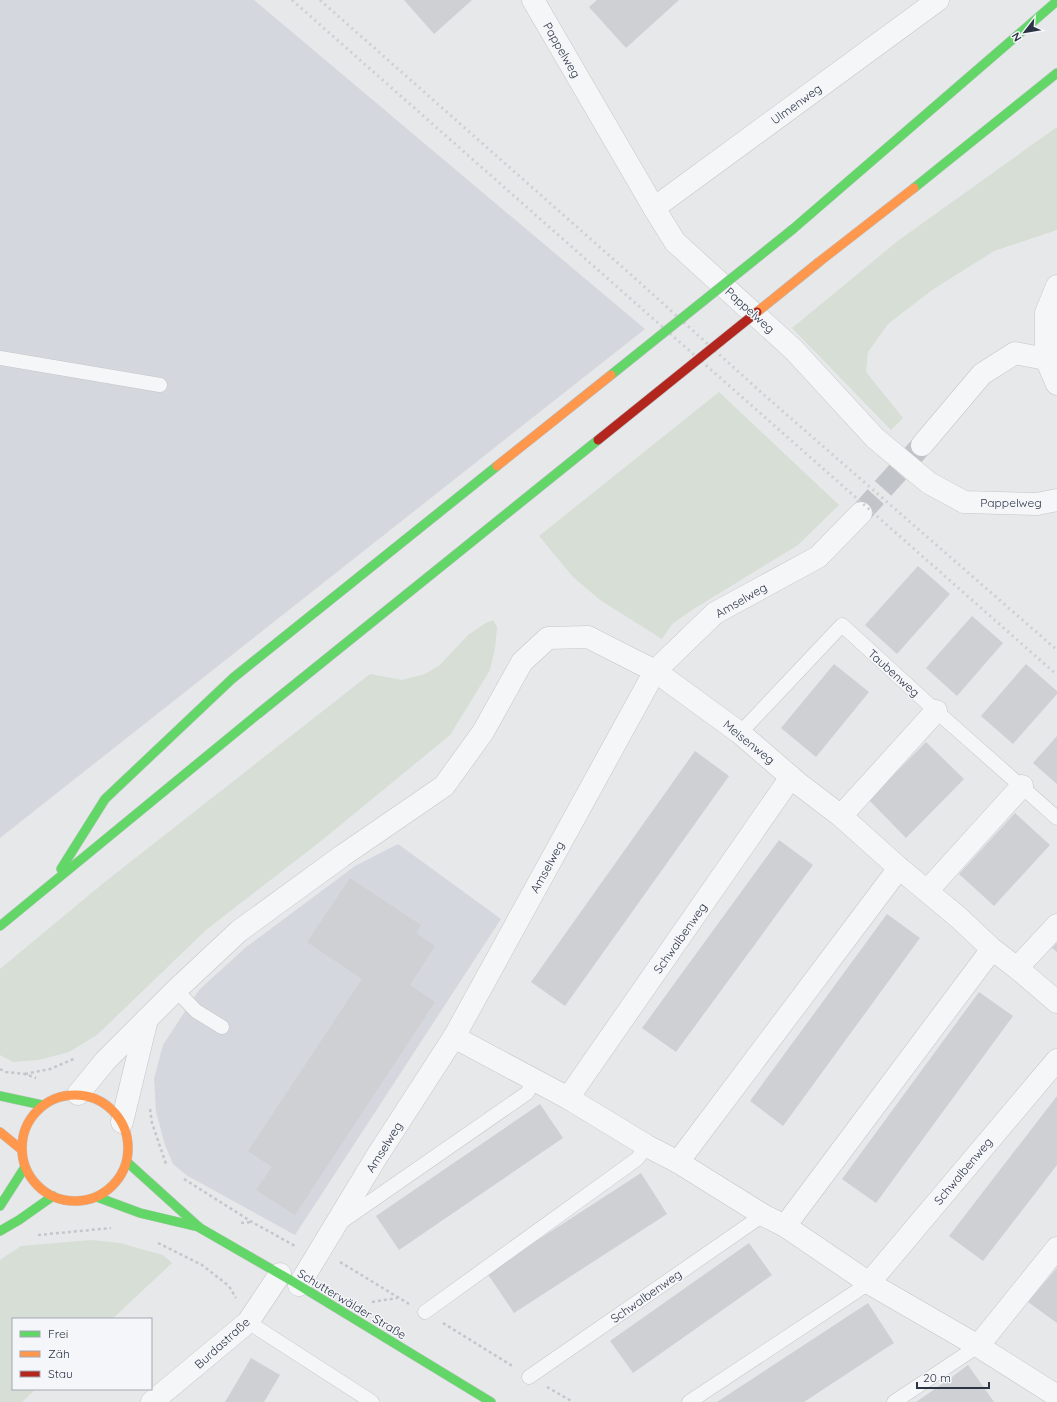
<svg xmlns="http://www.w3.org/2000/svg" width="1057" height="1402" font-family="Quicksand,sans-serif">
  <rect width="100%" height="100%" fill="#e6e8ea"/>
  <g fill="#d4d7dd">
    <polygon points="0,0 254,0 645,329 0,838"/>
    <polygon points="398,844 501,919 295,1235 186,1175 173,1164 165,1145 156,1112 154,1079 163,1045 199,990 245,948 355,866"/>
  </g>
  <g fill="#d6ded6">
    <polygon points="1057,127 1057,230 994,251 932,290 888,324 868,352 866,372 903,418 891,430 792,328 899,240"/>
    <polygon points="719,392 839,505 798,545 692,610 672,624 662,639 600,600 573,577 539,536"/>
    <polygon points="493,620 497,627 495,648 490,670 450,735 321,841 206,930 97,1035 69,1052 38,1060 13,1062 0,1055 0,969 106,881 370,674 402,680 425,674 440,665 468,635 484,624"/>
    <polygon points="91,1240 120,1243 148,1251 163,1255 172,1263 112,1319 13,1319 13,1389 36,1389 22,1402 0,1402 0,1260 21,1246"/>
  </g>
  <g fill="#ced0d3">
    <polygon points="404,0 472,0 434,34"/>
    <polygon points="597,0 679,0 626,48 589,7"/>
    <polygon points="918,566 950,594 897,654 865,625"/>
    <polygon points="972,616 1003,643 957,696 926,668"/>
    <polygon points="834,664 869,692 816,757 781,728"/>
    <polygon points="1026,664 1057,691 1057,694 1013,744 981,716"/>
    <polygon points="1057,736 1057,784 1033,763"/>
    <polygon points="926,742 964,779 906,838 869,800"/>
    <polygon points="695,751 729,776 565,1006 531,982"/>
    <polygon points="1015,813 1050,845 994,906 959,874"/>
    <polygon points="779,840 813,865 676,1052 642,1028"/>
    <polygon points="350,878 421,925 416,933 435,946 410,985 435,1002 295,1215 256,1190 272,1167 248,1151 362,979 307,942"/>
    <polygon points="887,914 920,938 783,1126 750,1101"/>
    <polygon points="1057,943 1057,952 1052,948"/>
    <polygon points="979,992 1013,1016 876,1203 842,1179"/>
    <polygon points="1057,1096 1057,1165 983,1261 949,1236"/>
    <polygon points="540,1104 563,1138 399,1250 376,1216"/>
    <polygon points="641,1173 667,1214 514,1313 487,1273"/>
    <polygon points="749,1243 772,1275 633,1373 610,1341"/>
    <polygon points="1057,1268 1057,1323 1028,1302"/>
    <polygon points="868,1303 894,1343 877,1354 804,1402 717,1402"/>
    <polygon points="251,1358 280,1375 264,1402 225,1402"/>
    <polygon points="968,1365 994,1402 916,1402 952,1377"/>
  </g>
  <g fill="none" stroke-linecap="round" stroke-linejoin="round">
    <polyline stroke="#c1c4c9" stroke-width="22" stroke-dasharray="22 11" stroke-linecap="butt" points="861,513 922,445"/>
    <defs>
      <g id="lane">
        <polyline points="0,358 160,385"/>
        <polyline points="740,733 842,625 936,711 1057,818"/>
        <polyline points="176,990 196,1011 222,1027"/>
        <polyline points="341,1222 527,1093 535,1080"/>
        <polyline points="425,1312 637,1159 647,1146"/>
        <polyline points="248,1322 372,1402"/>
        <polyline points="529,1377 763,1215"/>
        <polyline points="689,1402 869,1283"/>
        <polyline points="894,1402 978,1346"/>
      </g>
      <g id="street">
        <polyline points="533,0 654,208 675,242 794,350 875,438 929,483 964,502 1037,504 1057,500"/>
        <polyline points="654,208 938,0"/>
        <polyline points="1057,286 1046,313 1046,359 1057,384"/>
        <polyline points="922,445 982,374 1015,353 1046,359"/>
        <polyline points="841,816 936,711"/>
        <polyline points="927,891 1022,786"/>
        <polyline points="1017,968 1057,925"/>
        <polyline points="454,1037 568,1098 647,1146 678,1162 763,1215 785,1226 869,1283 978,1346 1057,1396"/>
        <polyline points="78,1094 106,1060 176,990 239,931 342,856 444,786 483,732 522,662 548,638 588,637 655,671 740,733 799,784 841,816 899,868 958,917 992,949 1017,968 1057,1002"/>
        <polyline points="568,1098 791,777"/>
        <polyline points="122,1122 147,1019"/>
        <polyline points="678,1162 899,868"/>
        <polyline points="785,1226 992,949"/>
        <polyline points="869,1283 1057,1060"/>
        <polyline points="299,1285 377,1156 454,1037 655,671 715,613 818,557 861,513"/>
        <polyline points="978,1346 1057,1248"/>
        <polyline points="152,1402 248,1322 280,1274"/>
      </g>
      <g id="fast">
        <polyline points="914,188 1057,73"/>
        <polyline points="793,229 1057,1"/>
        <polyline points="61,869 105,799 233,678"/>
        <polyline points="0,926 258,714"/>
        <polyline points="0,1096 42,1105"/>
        <polyline points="127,1162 200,1228 292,1281 491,1402"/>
        <polyline points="97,1197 140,1213 199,1227"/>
        <polyline points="0,1206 25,1167"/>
        <polyline points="0,1231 19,1220 53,1196"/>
      </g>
      <g id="slow">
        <polyline points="819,262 914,188"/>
        <circle cx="75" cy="1148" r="53"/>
        <polyline points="0,1132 22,1150"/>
      </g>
    </defs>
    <use href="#lane" stroke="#c4c6c8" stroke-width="15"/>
    <use href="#street" stroke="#c4c6c8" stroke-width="23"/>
    <use href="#fast" stroke="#c4c6c8" stroke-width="10"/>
    <use href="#slow" stroke="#c4c6c8" stroke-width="10"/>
    <g stroke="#c5c6ca" stroke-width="2.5" stroke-dasharray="3 3" stroke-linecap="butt">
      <polyline points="0,1069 6,1072 25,1074 36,1078"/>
      <polyline points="25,1074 50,1069 76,1058"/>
      <polyline points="150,1109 152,1123 166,1164"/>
      <polyline points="184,1179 252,1222 295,1246"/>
      <polyline points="241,1223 252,1222"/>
      <polyline points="38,1235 111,1228"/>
      <polyline points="158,1243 202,1265 229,1286 236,1298"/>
      <polyline points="340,1262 409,1304"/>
      <polyline points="372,1302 397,1298"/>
      <polyline points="443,1323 514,1367"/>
      <polyline points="547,1387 573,1402"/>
    </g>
    <use href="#lane" stroke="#f5f6f7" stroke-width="14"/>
    <use href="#street" stroke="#f5f6f7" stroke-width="22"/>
    <use href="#fast" stroke="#63d668" stroke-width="9"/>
    <use href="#slow" stroke="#ff974d" stroke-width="9"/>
    <g stroke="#cecfd2" stroke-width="3" stroke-dasharray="2 4" stroke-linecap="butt">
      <polyline points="292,0 1057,675"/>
      <polyline points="320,0 637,280 763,394 1057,650"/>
    </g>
    <defs>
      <g id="fast-bridge">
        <polyline points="611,375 793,229"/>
        <polyline points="233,678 497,466"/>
        <polyline points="258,714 598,440"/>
      </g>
      <g id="slow-bridge">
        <polyline points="757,312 819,262"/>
        <polyline points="497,466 611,375"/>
      </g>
      <polyline id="jam-bridge" points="598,440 757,312"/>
    </defs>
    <use href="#fast-bridge" stroke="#b8bbbf" stroke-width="10" stroke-linecap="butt"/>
    <use href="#slow-bridge" stroke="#b8bbbf" stroke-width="10" stroke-linecap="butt"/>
    <use href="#jam-bridge" stroke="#b8bbbf" stroke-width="10" stroke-linecap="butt"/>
    <use href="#fast-bridge" stroke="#63d668" stroke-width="9"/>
    <use href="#slow-bridge" stroke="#ff974d" stroke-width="9"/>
    <use href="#jam-bridge" stroke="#b3261e" stroke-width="9"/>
  </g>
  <g text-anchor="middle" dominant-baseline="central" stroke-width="3" stroke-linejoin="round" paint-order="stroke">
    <g font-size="12" fill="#2b3445" stroke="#f4f6f9">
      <text transform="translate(562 50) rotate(60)">Pappelweg</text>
      <text transform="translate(796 104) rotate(-36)">Ulmenweg</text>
      <text transform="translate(750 310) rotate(42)">Pappelweg</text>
      <text x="1011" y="502">Pappelweg</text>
      <text transform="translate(741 600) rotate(-30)">Amselweg</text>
      <text transform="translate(894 673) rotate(42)">Taubenweg</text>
      <text transform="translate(749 742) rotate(39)">Meisenweg</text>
      <text transform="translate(547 867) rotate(-61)">Amselweg</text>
      <text transform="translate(680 938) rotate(-55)">Schwalbenweg</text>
      <text transform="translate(384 1147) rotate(-58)">Amselweg</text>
      <text transform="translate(963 1171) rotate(-50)">Schwalbenweg</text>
      <text transform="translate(646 1296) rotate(-35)">Schwalbenweg</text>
      <text transform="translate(352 1304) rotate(31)">Schutterwälder Straße</text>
      <text transform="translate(222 1343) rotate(-42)">Burdastraße</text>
    </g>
  </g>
  <rect x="12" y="1318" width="140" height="72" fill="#f4f6f9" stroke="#a4a8b1"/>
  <rect x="20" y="1331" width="20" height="6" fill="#63d668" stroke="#a4a8b1"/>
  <text x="48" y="1338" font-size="12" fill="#2b3445">Frei</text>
  <rect x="20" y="1351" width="20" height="6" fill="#ff974d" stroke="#a4a8b1"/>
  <text x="48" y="1358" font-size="12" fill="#2b3445">Zäh</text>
  <rect x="20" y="1371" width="20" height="6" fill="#b3261e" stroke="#a4a8b1"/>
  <text x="48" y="1378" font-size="12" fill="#2b3445">Stau</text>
  <g transform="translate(1025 32) rotate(239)" stroke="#f4f6f9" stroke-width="3" paint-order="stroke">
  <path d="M0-3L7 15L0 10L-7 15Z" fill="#2b3445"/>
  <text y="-6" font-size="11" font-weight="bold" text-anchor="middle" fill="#2b3445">N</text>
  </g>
  <path d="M917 1382v6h72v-6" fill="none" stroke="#2b3445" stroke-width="2"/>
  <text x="923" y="1382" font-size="12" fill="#2b3445" stroke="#f4f6f9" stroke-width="3" paint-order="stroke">20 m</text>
</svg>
